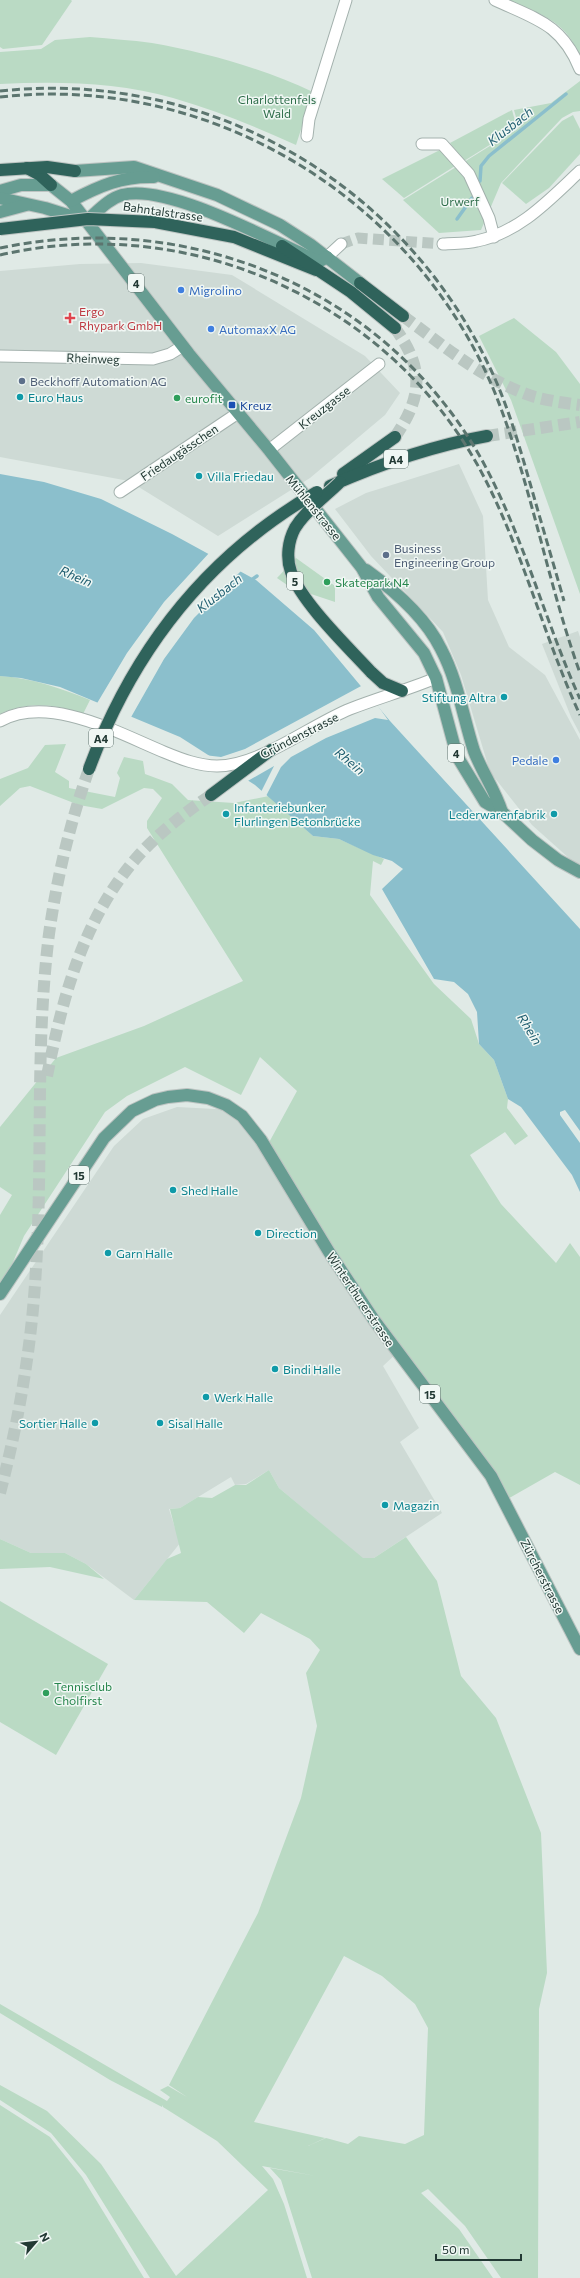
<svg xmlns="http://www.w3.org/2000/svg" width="580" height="2278" font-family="Commissioner,sans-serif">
  <rect width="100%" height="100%" fill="#e0eae6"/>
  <g fill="#cedad5">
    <polygon points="141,263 232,275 365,356 400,393 385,415 310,478 218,536 129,481 0,457 0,271 80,264"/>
    <polygon points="459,464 483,516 488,600 509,647 545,675 580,740 580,868 532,825 490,772 461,675 443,632 371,556 335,509 366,493"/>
    <polygon points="578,631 580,637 580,734 571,717 542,644"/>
    <polygon points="177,1107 234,1110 398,1352 383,1366 419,1428 400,1442 442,1513 374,1558 363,1559 279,1488 269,1470 246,1484 235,1485 231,1477 180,1508 169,1509 175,1528 185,1537 134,1600 86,1564 65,1553 31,1553 0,1539 0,1315 114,1146 143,1119"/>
  </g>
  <g fill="#badac4" fill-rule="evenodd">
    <polygon points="0,0 71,0 72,1 42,45 3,49 0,47"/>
    <path d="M508 0H580V55C563 19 542 15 508 0Z"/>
    <path d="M90 37C111 39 131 40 152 43 205 52 264 69 313 92L296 145C256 127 215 110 173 98 117 82 58 81 0 84V52L41 49 55 40Z"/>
    <polygon points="580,81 580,111 573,112 562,118 501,183 481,230 439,233 403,200 519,128 514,110 551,103"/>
    <polygon points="512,110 517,128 464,161 450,143"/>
    <polygon points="573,115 580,129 580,154 549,188 526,204 502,183 562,121"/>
    <polygon points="440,150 455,166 404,198 382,179"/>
    <polygon points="514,318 556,352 580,384 580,594 511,400 479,336"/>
    <polygon points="296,558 335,586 335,602 290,587 277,578"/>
    <path d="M0 676C32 678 60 688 90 700L83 714C55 704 28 701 0 714Z"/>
    <polygon points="66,744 55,772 69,781 69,788 115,797 120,778 117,773 124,757 143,761 145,774 172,784 188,800 234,803 269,796 313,836 339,839 384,859 381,865 373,861 370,895 434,984 471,1019 479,1044 494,1060 508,1099 507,1108 528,1136 515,1145 505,1132 470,1155 501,1204 556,1263 570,1243 580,1257 580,1485 555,1472 504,1501 374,1320 266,1148 297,1091 260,1057 241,1095 185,1067 127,1096 105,1112 24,1236 0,1293 0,1215 12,1195 0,1187 0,1127 56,1058 144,1026 243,981 147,828 147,821 162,798 153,789 144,788 102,809 79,805 30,786 20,788 0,806 0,779 28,768 45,745"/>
    <path d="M269 1470 279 1488 363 1558H374L406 1537 437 1581 461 1676 496 1718 541 1833 547 1973 539 2009 538 2278H501L465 2226 428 2189 421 2193 459 2229 493 2278H312L281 2180 270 2168 316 2176 262 2166 273 2179 284 2204 307 2278H150L86 2175 51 2133 0 2100V2085L47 2111 101 2164 176 2276 268 2190 217 2141 163 2107V2105L162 2107 110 2080 0 2013V2004L167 2101 170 2097 160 2090 168 2086 187 2097 169 2085 258 1913 301 1798 317 1726 306 1673 320 1650 310 1639 261 1613 244 1633 207 1602 134 1600 167 1559 181 1553 170 1509 180 1508 198 1497 212 1498 235 1485H246ZM344 1956 382 1976 415 2004 428 2028 424 2135 405 2144 359 2136 348 2144 326 2138 308 2146 325 2138 254 2122Z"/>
    <polygon points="0,1539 31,1553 65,1553 86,1564 104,1579 50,1567 0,1569"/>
    <polygon points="0,1601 108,1664 56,1755 0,1722"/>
    <polygon points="0,2105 50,2137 82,2177 144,2278 0,2278"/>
  </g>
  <polygon fill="#8bbfcc" points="0,474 44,482 101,499 172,534 256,580 314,630 390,721 580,929 580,1131 565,1110 560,1112 560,1115 580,1143 580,1192 572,1175 521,1107 508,1099 494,1060 479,1044 477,1012 468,994 454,982 434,979 382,889 403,869 392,861 373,855 339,839 313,836 255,785 180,737 60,687 21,678 0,676"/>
  <g fill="#e0eae6">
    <polygon points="210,552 242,570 194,618 164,659 130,719 96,705 127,653 164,602"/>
    <polygon points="363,685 388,720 375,718 326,738 291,757 281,767 266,796 261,792 274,766 246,782 204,755 221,757 245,749"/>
  </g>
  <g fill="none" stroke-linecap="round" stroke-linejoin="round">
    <g stroke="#8bbfcc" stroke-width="3.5">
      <polyline points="480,181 481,166 489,156 566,94"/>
      <polyline points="457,219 472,198"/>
      <polyline points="250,581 257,576"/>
    </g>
    <polyline stroke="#bac7c2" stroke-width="11" stroke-dasharray="11 5.5" stroke-linecap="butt" points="341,244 358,238 443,244"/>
    <g stroke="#bac7c2" stroke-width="12" stroke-dasharray="12 6" stroke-linecap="butt">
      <path d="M403 316C444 346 486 382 535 397 550 401 565 403 580 405"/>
      <polyline points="487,436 580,422"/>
      <path d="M395 437C423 396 424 368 395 328"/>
      <path d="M47 1076C63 996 83 918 139 855 160 832 186 812 211 795"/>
      <path d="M0 1493C19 1420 32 1344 36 1268 43 1157 35 1045 49 934 57 877 70 823 89 769"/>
    </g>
    <defs>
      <g id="minor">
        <path d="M495 0C536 19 562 24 580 69"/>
        <polyline points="307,136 309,119 346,0"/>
        <polyline points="422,144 442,144 469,174 489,218 494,237"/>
        <path d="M443 244C454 243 466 244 477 241 520 232 549 200 580 171"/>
        <polyline points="327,257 341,244"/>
        <polyline points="0,356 153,359 170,354 183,346"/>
        <polyline points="269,450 379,364"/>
        <polyline points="120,492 238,413"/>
        <path d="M0 721C49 694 118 733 164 752 181 759 199 766 217 766 260 766 310 725 350 709 378 698 407 690 436 678"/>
      </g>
      <g id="major">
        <polyline points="75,171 134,167 217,195 280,225 311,245 360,283"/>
        <polyline points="0,191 21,185 51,185 71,201 189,354 269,450 362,568 378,597 424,653 436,678 457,756 485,802 502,812 532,840 558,860 580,872"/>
        <polyline points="0,198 45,208 83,220"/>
        <path d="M71 201C99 186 122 176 154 177"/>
        <polyline points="0,212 26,205"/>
        <path d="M86 221C97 212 108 199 122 195 167 183 270 240 313 259L320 261 327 257"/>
        <path d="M366 570C394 590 426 618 441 649 458 681 463 717 474 751 482 772 495 790 502 812"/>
        <polyline points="0,1294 104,1138 132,1111 155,1100 168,1097 187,1095 208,1098 226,1105 242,1116 261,1140 329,1252 374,1320 491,1476 580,1649"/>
      </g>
      <g id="highway">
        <polyline points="27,168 40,175 51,185"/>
        <polyline points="0,170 47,167 75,171"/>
        <polyline points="155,222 234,237 316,270"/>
        <polyline points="282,246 351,292 395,328"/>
        <polyline points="360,283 403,316"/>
        <polyline points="343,474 395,437"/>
        <path d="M330 486C382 463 431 446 487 436"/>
        <polyline points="371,672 383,683 402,691"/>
        <polyline points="211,795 271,750"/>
      </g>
    </defs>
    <use href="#minor" stroke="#a3b1ad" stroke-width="13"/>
    <use href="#major" stroke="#bdc4c2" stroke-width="14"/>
    <use href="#highway" stroke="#bdc4c2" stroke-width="14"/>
    <use href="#minor" stroke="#fff" stroke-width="11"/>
    <use href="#major" stroke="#679d92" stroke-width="12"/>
    <use href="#highway" stroke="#2f635b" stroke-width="12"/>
    <g stroke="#5c756f" stroke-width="3" stroke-dasharray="8 4" stroke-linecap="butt">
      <path d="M0 91C208 69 403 182 491 370 508 406 519 445 530 483 541 522 553 562 564 601"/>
      <path d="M0 97C210 73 415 198 495 393 531 483 547 581 580 673"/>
      <path d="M0 248C190 208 388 290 483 462 524 538 545 621 580 699"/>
      <path d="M0 255C186 212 383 298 477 464 521 543 542 633 580 715"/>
    </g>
    <defs>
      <g id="highway-bridge">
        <polyline points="0,229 88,219 155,222"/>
        <path d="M340 482C326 496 306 510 295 528 288 541 286 558 291 572 301 602 349 648 371 672"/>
        <path d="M89 769C133 650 206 556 317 492"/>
      </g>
    </defs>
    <use href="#highway-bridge" stroke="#bdc4c2" stroke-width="14" stroke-linecap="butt"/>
    <use href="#highway-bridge" stroke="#2f635b" stroke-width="12"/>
  </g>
  <g fill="#3f7fe0" stroke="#f0f7f4" stroke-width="1.5">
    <circle cx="181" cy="290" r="4"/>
    <circle cx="211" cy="329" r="4"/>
    <circle cx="556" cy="760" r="4"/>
  </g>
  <path fill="#e0444e" stroke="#f0f7f4" stroke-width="1.5" d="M68 312h4v4h4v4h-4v4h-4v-4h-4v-4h4z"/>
  <g fill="#5c6f8a" stroke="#f0f7f4" stroke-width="1.5">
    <circle cx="22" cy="381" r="4"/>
    <circle cx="386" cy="555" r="4"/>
  </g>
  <g fill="#0f9aa8" stroke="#f0f7f4" stroke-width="1.5">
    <circle cx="20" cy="397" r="4"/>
    <circle cx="199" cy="476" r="4"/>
    <circle cx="504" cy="697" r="4"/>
    <circle cx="226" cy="814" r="4"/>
    <circle cx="554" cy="814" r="4"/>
    <circle cx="173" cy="1190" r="4"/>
    <circle cx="258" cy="1233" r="4"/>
    <circle cx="108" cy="1253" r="4"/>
    <circle cx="275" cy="1369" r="4"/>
    <circle cx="206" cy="1397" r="4"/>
    <circle cx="95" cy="1423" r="4"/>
    <circle cx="160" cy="1423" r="4"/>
    <circle cx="385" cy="1505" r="4"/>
  </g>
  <g fill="#2e9e5b" stroke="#f0f7f4" stroke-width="1.5">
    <circle cx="177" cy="398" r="4"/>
    <circle cx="327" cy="582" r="4"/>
    <circle cx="46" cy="1693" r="4"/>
  </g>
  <rect fill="#1a4fb4" stroke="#f0f7f4" stroke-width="1.5" x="228" y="401" width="8" height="8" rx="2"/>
  <g text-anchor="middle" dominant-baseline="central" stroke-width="3" stroke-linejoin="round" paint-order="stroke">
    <g fill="#f0f7f4" stroke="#60726e" stroke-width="1">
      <rect x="128" y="274" width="16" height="18" rx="3"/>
      <rect x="384" y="450" width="24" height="18" rx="3"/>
      <rect x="287" y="572" width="16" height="18" rx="3"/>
      <rect x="89" y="729" width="24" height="18" rx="3"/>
      <rect x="448" y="744" width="16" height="18" rx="3"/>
      <rect x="69" y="1166" width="20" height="18" rx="3"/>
      <rect x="420" y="1385" width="20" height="18" rx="3"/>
    </g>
    <g font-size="11" font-weight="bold" fill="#223934">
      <text x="136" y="283">4</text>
      <text x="396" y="459">A4</text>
      <text x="295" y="581">5</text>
      <text x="101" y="738">A4</text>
      <text x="456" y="753">4</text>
      <text x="79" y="1175">15</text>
      <text x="430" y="1394">15</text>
    </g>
    <g font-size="12" fill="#2e6d4a" stroke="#f0f7f4">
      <text x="277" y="99">Charlottenfels<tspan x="277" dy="14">Wald</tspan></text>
      <text x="460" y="201">Urwerf</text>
    </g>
    <g font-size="12" fill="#223934" stroke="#f0f7f4">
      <text transform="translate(163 211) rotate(8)">Bahntalstrasse</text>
      <text transform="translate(93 358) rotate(2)">Rheinweg</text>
      <text transform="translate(324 407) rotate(-38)">Kreuzgasse</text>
      <text transform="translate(179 452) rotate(-34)">Friedaugässchen</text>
      <text transform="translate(314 507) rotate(51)">Mühlenstrasse</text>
      <text transform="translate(299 735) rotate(-27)">Gründenstrasse</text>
      <text transform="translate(361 1299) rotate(56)">Winterthurerstrasse</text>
      <text transform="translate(543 1576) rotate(63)">Zürcherstrasse</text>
    </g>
    <g font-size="12" fill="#366cbe" stroke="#f0f7f4" text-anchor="start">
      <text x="189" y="290">Migrolino</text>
      <text x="219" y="329">AutomaxX AG</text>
      <text x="548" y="760" text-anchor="end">Pedale</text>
    </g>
    <g font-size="12" fill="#be3a42" stroke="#f0f7f4" text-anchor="start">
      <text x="79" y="311">Ergo<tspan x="79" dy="14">Rhypark GmbH</tspan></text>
    </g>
    <g font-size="12" fill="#4e5e75" stroke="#f0f7f4" text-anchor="start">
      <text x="30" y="381">Beckhoff Automation AG</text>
      <text x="394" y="548">Business<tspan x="394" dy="14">Engineering Group</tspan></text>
    </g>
    <g font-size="12" fill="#0d838f" stroke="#f0f7f4" text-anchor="start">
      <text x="28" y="397">Euro Haus</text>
      <text x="207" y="476">Villa Friedau</text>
      <text x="496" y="697" text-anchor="end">Stiftung Altra</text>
      <text x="234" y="807">Infanteriebunker<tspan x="234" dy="14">Flurlingen Betonbrücke</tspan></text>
      <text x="546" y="814" text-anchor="end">Lederwarenfabrik</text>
      <text x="181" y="1190">Shed Halle</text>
      <text x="266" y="1233">Direction</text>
      <text x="116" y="1253">Garn Halle</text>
      <text x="283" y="1369">Bindi Halle</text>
      <text x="214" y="1397">Werk Halle</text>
      <text x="87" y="1423" text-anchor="end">Sortier Halle</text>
      <text x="168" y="1423">Sisal Halle</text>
      <text x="393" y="1505">Magazin</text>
    </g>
    <g font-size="12" fill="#27864d" stroke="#f0f7f4" text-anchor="start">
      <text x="185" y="398">eurofit</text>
      <text x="335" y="582">Skatepark N4</text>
      <text x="54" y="1686">Tennisclub<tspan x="54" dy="14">Cholfirst</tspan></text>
    </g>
    <g font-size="12" fill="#164399" stroke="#f0f7f4" text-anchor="start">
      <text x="240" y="405">Kreuz</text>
    </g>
    <g font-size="13" font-style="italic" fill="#205f71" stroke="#f0f7f4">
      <text transform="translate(510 126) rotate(-38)">Klusbach</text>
      <text transform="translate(76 576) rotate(23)">Rhein</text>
      <text transform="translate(219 593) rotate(-38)">Klusbach</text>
      <text transform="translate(350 761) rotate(40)">Rhein</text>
      <text transform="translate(530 1029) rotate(58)">Rhein</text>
    </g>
  </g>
  <g transform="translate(36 2242) rotate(62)" stroke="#f0f7f4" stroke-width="3" paint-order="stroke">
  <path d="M0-3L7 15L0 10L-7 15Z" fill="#223934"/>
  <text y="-6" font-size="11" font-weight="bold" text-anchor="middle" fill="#223934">N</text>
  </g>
  <path d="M436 2254v6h85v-6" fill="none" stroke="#223934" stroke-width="2"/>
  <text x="442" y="2254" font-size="12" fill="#223934" stroke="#f0f7f4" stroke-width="3" paint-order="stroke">50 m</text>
</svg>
